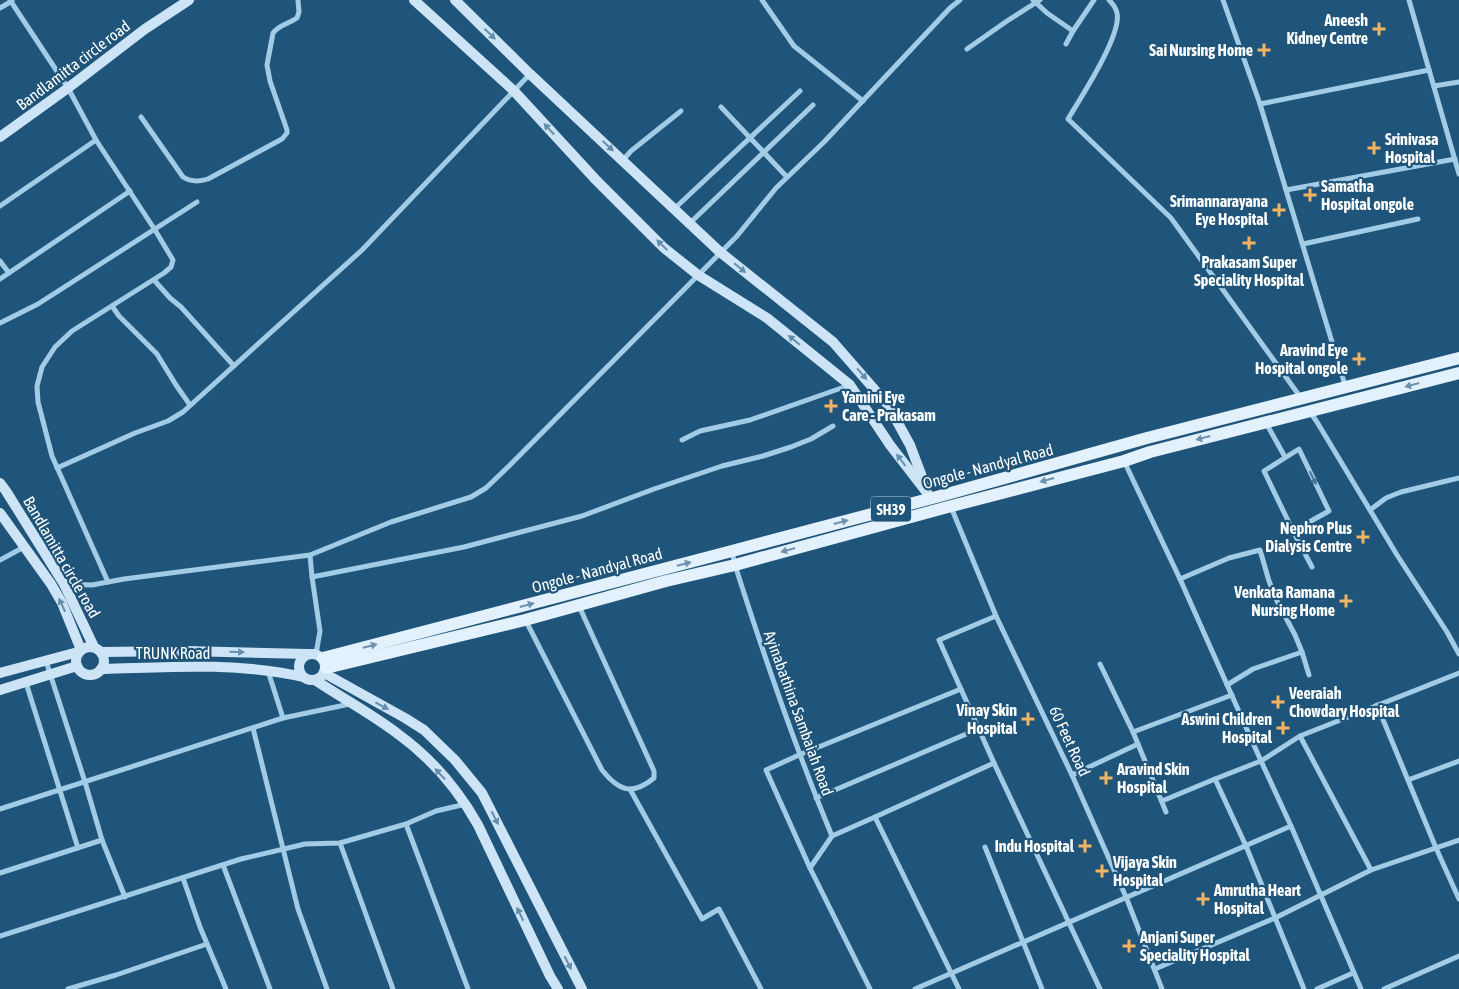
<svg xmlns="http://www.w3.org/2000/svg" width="1459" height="989" font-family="'Asap Condensed',sans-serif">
  <rect width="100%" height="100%" fill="#20557b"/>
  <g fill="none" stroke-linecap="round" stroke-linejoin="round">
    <g stroke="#a2cbe6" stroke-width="5">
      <polyline points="10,0 68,88 96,140 155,230 173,260 171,267 164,273 72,331 55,347 42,367 37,386 38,402 52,456 108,582"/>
      <polyline points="762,0 794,46 863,101"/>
      <polyline points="1033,0 1047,13 1073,31"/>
      <path d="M1109 0C1113 4 1116 8 1117 13 1122 35 1080 99 1068 119L1171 218 1301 398"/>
      <polyline points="1223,0 1260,104 1345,385"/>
      <polyline points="1409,0 1459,174"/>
      <polyline points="0,8 12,1"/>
      <polyline points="1066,44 1073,31 1094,0"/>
      <polyline points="967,49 1007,21 1040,0"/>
      <polyline points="1434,86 1459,82"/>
      <polyline points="1260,104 1429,70"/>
      <polyline points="721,107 787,177"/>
      <path d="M141 117 183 177C191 182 199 182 208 179L282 139 287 133V130L270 81 267 65 273 33C279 25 288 24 297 18L299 12 298 0"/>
      <polyline points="623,160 631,151 681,111"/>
      <polyline points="1286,190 1455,159"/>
      <polyline points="0,206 96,140"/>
      <polyline points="674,209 800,91"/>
      <polyline points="690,223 813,105"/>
      <polyline points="1303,244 1418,219"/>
      <polyline points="0,261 9,273"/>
      <polyline points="0,279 130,191"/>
      <polyline points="154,280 170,298 181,307 234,366"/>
      <polyline points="112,306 119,316 157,354 176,385 190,405"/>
      <polyline points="0,323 38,304 197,202"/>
      <polyline points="1310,412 1317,422 1397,555 1447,632 1459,654"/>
      <polyline points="1266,423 1285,457"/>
      <polyline points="682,440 700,431 750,420 850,385"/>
      <polyline points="1124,461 1180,579 1261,761 1215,779 1246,846 1304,989"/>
      <polyline points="57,468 135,433 168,421 183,412 362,250 530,74"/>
      <polyline points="951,507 996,616 1072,775 1126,897 1162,989"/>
      <polyline points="1370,510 1386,498 1401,492 1459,478"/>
      <polyline points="1293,531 1329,511 1299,449 1264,471 1293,531 1312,567"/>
      <path d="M732 552 735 565C764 656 795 747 832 836L875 817"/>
      <polyline points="310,555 312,577 464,547 582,516 654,489 722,466 763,456 791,447 811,439 833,426"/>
      <polyline points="0,560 24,547"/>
      <polyline points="312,577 320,631 316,654"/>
      <polyline points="1180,579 1229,558 1260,550 1269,581 1276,599 1295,635 1302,652 1309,675"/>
      <polyline points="64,584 92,585 124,579 310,555 391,522 471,497 486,488 510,465 737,236 776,188 824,142 950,8 960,0"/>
      <path d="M526 621 602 770C619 791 632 796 654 778V771L579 606"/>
      <polyline points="46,661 85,782 102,840 125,897"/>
      <polyline points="1100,664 1133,732 1166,812"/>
      <polyline points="268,671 283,718"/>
      <polyline points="1227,685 1253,669 1302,652"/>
      <polyline points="27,686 78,848"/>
      <polyline points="1377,705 1436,848 1459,899"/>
      <polyline points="253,728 298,909 327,989"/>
      <polyline points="1133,732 1232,695"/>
      <polyline points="1300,736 1371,870"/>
      <polyline points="994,763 1100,989"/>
      <polyline points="1072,775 1138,744"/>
      <polyline points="1408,780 1459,761"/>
      <polyline points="631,791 702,919 719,909 761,989"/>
      <polyline points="816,798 978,729"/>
      <polyline points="1162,801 1215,779"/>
      <polyline points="0,809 283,718 350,704"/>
      <polyline points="406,824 468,989"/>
      <polyline points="1291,826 1361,989"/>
      <polyline points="340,843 393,989"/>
      <polyline points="985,847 1042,989"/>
      <polyline points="223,865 270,989"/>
      <polyline points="810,868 832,836"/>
      <polyline points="0,873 102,840"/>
      <polyline points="183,878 200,927 226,989"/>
      <polyline points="0,936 241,859 305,844 340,843 406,824 436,811 466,804"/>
      <polyline points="1155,969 1275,918 1371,870 1459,840"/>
      <polyline points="68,989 116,975 207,944"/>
      <polyline points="870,989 810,868 766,770 799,755 961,689"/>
      <polyline points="915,989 1291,826 1261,761 1300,736 1459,673"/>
      <polyline points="959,989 875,817 994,763 939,640 996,616"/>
      <polyline points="1317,989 1353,973"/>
      <polyline points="1384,989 1459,956"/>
    </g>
    <g stroke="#cce4f5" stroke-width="10">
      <polyline points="414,0 514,91 596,180 664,248 698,275 767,318 850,385 890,445 931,498"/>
      <polyline points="455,0 530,74 720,252 833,342 888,405 910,445 926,487"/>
      <polyline points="0,137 68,88 145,29 189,0"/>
      <polyline points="0,483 6,491 64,584 94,647"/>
      <polyline points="0,513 51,584 62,603 81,650"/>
      <circle cx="90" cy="661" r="14"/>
      <polyline points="101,652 186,651 308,654"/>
      <circle cx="312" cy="667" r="13"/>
      <path d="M101 669C165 667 240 662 303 677"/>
      <polyline points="0,673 78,652"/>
      <polyline points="324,673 405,718 424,730 455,760 482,793 582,989"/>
      <path d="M315 680C342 698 372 714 398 734 431 758 459 791 478 825L550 976 558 989"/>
      <polyline points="0,690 77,666"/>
    </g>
    <g stroke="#e3f1fd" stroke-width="12">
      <polyline points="323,658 732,551 940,496 1147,438 1459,358"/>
      <polyline points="326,668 525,620 666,581 735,565 944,508 1124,461 1150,452 1459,373"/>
    </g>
  </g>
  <defs><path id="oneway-solid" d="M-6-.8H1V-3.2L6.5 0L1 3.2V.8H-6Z" transform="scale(1.25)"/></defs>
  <g fill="#658eac">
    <use href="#oneway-solid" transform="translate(490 34) rotate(44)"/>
    <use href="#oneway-solid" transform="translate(549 129) rotate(-133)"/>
    <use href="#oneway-solid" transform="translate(608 146) rotate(43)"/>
    <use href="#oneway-solid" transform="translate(662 245) rotate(-136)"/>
    <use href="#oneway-solid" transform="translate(740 268) rotate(39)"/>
    <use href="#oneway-solid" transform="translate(794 340) rotate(-141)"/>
    <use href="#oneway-solid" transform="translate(862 374) rotate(49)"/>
    <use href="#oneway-solid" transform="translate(901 460) rotate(-127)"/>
    <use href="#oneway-solid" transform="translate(62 605) rotate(-115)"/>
    <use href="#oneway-solid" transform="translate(237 652) rotate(2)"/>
    <use href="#oneway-solid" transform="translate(382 706) rotate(28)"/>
    <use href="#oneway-solid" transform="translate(440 774) rotate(-133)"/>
    <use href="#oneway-solid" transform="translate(495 818) rotate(63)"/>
    <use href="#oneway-solid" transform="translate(520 914) rotate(-116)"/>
    <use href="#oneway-solid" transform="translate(568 963) rotate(63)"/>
  </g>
  <g fill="#6e93af">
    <use href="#oneway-solid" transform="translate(1412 385) rotate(165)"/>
    <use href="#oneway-solid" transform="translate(1203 438) rotate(165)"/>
    <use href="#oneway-solid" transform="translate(1047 480) rotate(165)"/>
    <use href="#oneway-solid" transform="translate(841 522) rotate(-15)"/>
    <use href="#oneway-solid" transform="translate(788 550) rotate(164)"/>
    <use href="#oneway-solid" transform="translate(684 564) rotate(-14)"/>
    <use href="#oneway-solid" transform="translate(527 605) rotate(-15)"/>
    <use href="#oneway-solid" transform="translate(370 646) rotate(-14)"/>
  </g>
  <use fill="#47789b" href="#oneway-solid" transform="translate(1313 478) rotate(64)"/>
  <g fill="#f3b563" stroke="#20557b" stroke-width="2">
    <path d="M1376.5 21.5h5v5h5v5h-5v5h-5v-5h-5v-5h5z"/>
    <path d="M1261.5 42.5h5v5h5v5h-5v5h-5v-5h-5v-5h5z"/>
    <path d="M1371.5 140.5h5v5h5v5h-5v5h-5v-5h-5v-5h5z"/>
    <path d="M1307.5 187.5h5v5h5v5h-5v5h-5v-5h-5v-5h5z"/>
    <path d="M1276.5 202.5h5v5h5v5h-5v5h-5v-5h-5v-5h5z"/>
    <path d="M1246.5 235.5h5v5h5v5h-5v5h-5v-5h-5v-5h5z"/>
    <path d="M1356.5 351.5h5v5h5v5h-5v5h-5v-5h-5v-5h5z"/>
    <path d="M828.5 398.5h5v5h5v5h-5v5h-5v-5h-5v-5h5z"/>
    <path d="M1360.5 529.5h5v5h5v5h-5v5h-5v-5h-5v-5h5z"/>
    <path d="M1343.5 593.5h5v5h5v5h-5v5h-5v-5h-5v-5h5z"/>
    <path d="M1275.5 694.5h5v5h5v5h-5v5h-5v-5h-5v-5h5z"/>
    <path d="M1025.5 711.5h5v5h5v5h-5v5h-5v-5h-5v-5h5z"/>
    <path d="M1280.5 720.5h5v5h5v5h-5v5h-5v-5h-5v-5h5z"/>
    <path d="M1103.5 770.5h5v5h5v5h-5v5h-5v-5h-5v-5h5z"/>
    <path d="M1082.5 838.5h5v5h5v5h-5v5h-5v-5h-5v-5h5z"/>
    <path d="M1099.5 863.5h5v5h5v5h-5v5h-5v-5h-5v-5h5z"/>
    <path d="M1200.5 891.5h5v5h5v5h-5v5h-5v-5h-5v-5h5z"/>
    <path d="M1126.5 938.5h5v5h5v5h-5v5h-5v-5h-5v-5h5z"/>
  </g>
  <g text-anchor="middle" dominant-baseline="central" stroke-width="4.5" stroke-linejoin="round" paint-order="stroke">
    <rect fill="#20557b" stroke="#bcccd7" stroke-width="1" x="871" y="496.5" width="40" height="25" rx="4"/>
    <g font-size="15" font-weight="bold" fill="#fff">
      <text x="891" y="509">SH39</text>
    </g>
    <g font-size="16" font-weight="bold" fill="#fff" stroke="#20557b" text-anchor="end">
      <text x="1368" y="20">Aneesh<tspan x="1368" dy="18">Kidney Centre</tspan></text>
      <text x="1253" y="50">Sai Nursing Home</text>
      <text x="1385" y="139" text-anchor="start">Srinivasa<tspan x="1385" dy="18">Hospital</tspan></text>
      <text x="1321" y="186" text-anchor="start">Samatha<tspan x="1321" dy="18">Hospital ongole</tspan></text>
      <text x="1268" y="201">Srimannarayana<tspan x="1268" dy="18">Eye Hospital</tspan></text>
      <text x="1249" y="262" text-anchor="middle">Prakasam Super<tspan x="1249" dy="18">Speciality Hospital</tspan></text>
      <text x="1348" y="350">Aravind Eye<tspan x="1348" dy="18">Hospital ongole</tspan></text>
      <text x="842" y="397" text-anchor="start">Yamini Eye<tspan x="842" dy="18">Care - Prakasam</tspan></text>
      <text x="1352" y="528">Nephro Plus<tspan x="1352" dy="18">Dialysis Centre</tspan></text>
      <text x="1335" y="592">Venkata Ramana<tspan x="1335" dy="18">Nursing Home</tspan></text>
      <text x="1289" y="693" text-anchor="start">Veeraiah<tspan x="1289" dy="18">Chowdary Hospital</tspan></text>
      <text x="1017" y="710">Vinay Skin<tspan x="1017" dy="18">Hospital</tspan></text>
      <text x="1272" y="719">Aswini Children<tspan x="1272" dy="18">Hospital</tspan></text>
      <text x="1117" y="769" text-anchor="start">Aravind Skin<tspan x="1117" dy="18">Hospital</tspan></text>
      <text x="1074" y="846">Indu Hospital</text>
      <text x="1113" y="862" text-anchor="start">Vijaya Skin<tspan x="1113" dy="18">Hospital</tspan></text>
      <text x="1214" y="890" text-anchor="start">Amrutha Heart<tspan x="1214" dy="18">Hospital</tspan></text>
      <text x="1140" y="937" text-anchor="start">Anjani Super<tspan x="1140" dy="18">Speciality Hospital</tspan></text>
    </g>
    <g font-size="16" fill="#fff" stroke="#20557b">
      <text transform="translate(73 65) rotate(-37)">Bandlamitta circle road</text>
      <text transform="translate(988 466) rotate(-15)">Ongole - Nandyal Road</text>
      <text transform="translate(62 557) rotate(60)">Bandlamitta circle road</text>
      <text transform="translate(597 570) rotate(-15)">Ongole - Nandyal Road</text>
      <text x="173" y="653">TRUNK Road</text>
      <text transform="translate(799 713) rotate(70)">Ayinabathina Sambaiah Road</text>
      <text transform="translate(1070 741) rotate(65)">60 Feet Road</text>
    </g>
  </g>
</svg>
